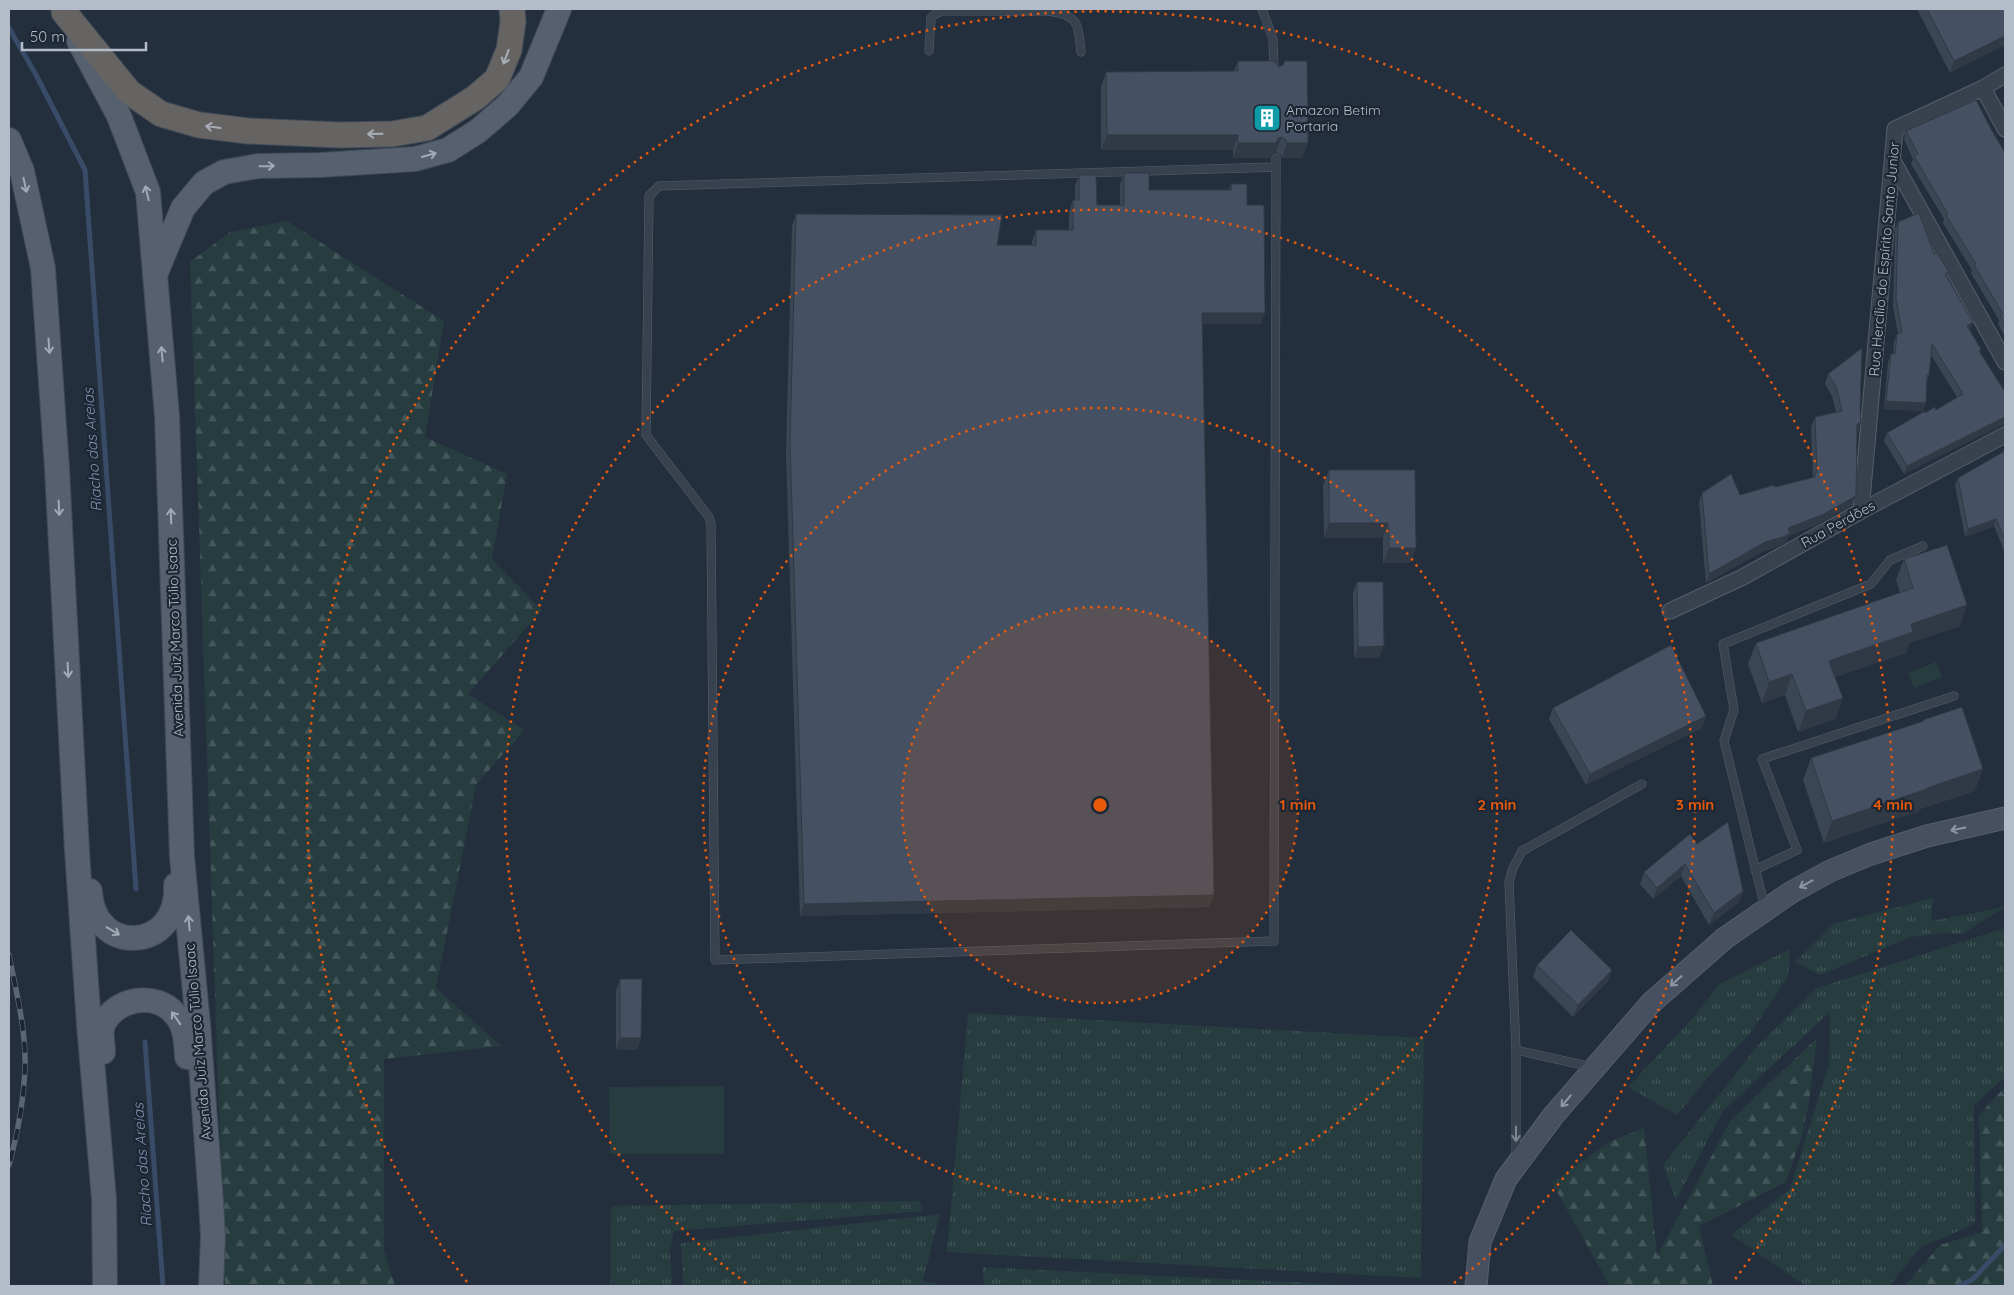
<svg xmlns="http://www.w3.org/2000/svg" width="2014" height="1295" font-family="Quicksand,sans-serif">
  <defs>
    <pattern id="grass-tufts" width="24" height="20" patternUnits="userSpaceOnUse" patternTransform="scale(1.25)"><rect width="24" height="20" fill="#263c3f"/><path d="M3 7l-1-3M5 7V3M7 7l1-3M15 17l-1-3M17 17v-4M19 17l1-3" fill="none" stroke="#435659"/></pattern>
    <pattern id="forest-firs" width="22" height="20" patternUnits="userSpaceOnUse" patternTransform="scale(1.25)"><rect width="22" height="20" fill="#263c3f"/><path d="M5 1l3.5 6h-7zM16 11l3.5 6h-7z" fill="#435659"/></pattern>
  </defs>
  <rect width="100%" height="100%" fill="#242f3e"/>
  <g fill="url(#grass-tufts)">
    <polygon points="1933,898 1931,921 2005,907 1962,934 1947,933 1911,937 1820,975 1795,962 1833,924"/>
    <polygon points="2005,928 2005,1077 1974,1105 1975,1224 1921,1247 1889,1286 1806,1286 1731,1235 1790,1189 1829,1064 1830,1012 1723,1111 1676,1200 1663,1165 1760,1043 1817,988"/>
    <polygon points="1790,949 1788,977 1749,1035 1711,1074 1677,1115 1628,1087 1691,1020 1719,984"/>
    <polygon points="968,1013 1424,1038 1421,1278 947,1252"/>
    <polygon points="919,1201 923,1211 674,1231 670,1250 672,1286 610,1286 611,1206"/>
    <polygon points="940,1214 923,1281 946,1286 683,1286 681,1243"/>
    <polygon points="982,1267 1371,1286 984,1286"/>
  </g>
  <g fill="url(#forest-firs)">
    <polygon points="287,221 444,321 425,437 507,474 492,559 542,610 468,694 524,730 476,785 436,988 501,1046 384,1059 384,1250 395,1286 225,1286 190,262 230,232"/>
    <polygon points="1817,1038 1809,1102 1802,1135 1786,1182 1699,1226 1713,1286 1610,1286 1552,1183 1609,1142 1644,1128 1657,1256 1731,1120"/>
    <polygon points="2005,1087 2005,1286 1905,1286 1940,1245 1982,1232 1979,1115"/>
  </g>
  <g fill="#263c3f">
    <polygon points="1936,662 1942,677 1914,688 1908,673"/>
    <polygon points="724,1086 724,1154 610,1154 609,1087"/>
  </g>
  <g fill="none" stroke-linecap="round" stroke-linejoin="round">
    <g stroke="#394c67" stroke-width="5">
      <polyline points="9,28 35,73 85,170 136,889"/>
      <polyline points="145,1042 163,1286"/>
      <polyline points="1958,1286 1972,1280 2005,1245"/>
    </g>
    <defs>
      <g id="service">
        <polyline points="1262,9 1273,39 1274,70"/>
        <path d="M929 51 931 18 935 14 942 11H1048C1079 15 1078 24 1081 52"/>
        <polyline points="1276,158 1276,167 1274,941 715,960 711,524 709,517 646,435 649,196 659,186 1276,167"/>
        <polyline points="1755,870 1797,850 1762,759 1954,696"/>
        <polyline points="1765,908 1724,741 1734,710 1723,644 1871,584 1890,560 1923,546"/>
        <polyline points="1516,1050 1592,1067"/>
        <polyline points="1516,1157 1516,1050 1509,882 1513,868 1522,851 1642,784"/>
      </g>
      <g id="minor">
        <polyline points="1983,88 2005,129"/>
        <polyline points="1893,161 2005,362"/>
        <polyline points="1861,511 1895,129 1983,88 2005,75"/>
        <polyline points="1670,611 1743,577 1861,511 2005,435"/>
      </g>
      <polyline id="secondary" points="1476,1286 1480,1242 1506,1179 1553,1116 1651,1003 1725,938 1790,893 1830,871 1871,854 1927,836 2005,818"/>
      <g id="primary">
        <polyline points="79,41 119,116 148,192 167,416 182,857 198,1024 211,1201 213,1237 211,1286"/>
        <polyline points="9,140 22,171 43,268 57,469 77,851 89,1025 104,1199 105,1286"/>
        <polyline points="157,270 183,208 204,183 224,172 258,166 320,165 415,159 448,150 478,131 508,105 531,77 559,9"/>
        <path d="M90 891C93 957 180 952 176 885"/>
        <path d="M103 1052C103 1045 100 1032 103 1025 115 998 155 991 175 1014 186 1026 186 1042 187 1057"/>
      </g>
      <polyline id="trunk" points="64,12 129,92 161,114 199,125 248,131 340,135 392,134 427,128 475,98 497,79 509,50 513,22 512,9"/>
    </defs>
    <use href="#service" stroke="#565f6c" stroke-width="9"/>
    <use href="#minor" stroke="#565f6c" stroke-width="17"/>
    <use href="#secondary" stroke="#565f6c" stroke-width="23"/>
    <use href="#primary" stroke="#414a57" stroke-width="26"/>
    <use href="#trunk" stroke="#434c59" stroke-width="27"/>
    <use href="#service" stroke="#38414e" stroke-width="8"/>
    <use href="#minor" stroke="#38414e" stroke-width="15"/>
    <use href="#secondary" stroke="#465061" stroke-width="21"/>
    <use href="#primary" stroke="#56606e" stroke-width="24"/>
    <use href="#trunk" stroke="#656462" stroke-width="25"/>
    <defs>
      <path id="rail" d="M9 955C16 991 26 1029 25 1066 24 1100 18 1132 9 1165"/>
    </defs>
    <use href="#rail" stroke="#5a6575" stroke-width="5.5"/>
    <use href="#rail" stroke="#1d2633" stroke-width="4" stroke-dasharray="11" stroke-linecap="butt"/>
  </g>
  <g fill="#3b4654">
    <polygon points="1917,9 2005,9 1950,73"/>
    <polygon points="1238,61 1308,143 1302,158 1282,158 1281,155 1276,152 1273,153 1270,158 1233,158 1233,150 1101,150 1101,87 1106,72 1234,71"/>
    <polygon points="1991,129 2005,153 2005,337 1998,324 1999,320 1971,273 1972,270 1943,223 1944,219 1911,164 1913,159 1904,139 1906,131"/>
    <polygon points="1124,173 1149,190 1229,190 1231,184 1247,205 1261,324 1202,324 1214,895 1209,907 800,916 786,452 792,226 796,214 997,245 1032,245 1032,241 1036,230 1069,230 1069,212 1073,200 1075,200 1075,186 1079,175 1097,205 1120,205 1120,184"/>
    <polygon points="1898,222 1934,254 1973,322 1970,330 1981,349 1980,352 2005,392 1904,474 1884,441 1887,433 1925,413 1936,410 1957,397 1931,355 1929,375 1927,382 1923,411 1884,409 1888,362 1891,354 1893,354 1894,342 1897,334 1898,334 1893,307 1895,230"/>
    <polygon points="1828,374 1860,411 1861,423 1858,432 1857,432 1856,496 1852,505 1818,524 1788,536 1786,542 1779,546 1762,552 1706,583 1699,503 1702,493 1740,495 1813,478 1811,427 1815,417 1836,412 1832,396 1825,384"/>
    <polygon points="2005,451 2005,553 1994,526 1965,537 1955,485 1958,478"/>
    <polygon points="1329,470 1416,548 1410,563 1383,563 1383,538 1324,538 1323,485"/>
    <polygon points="1904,559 1960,626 1909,643 1906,653 1835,677 1843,698 1835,719 1798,732 1785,695 1762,703 1748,664 1756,643 1900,593 1896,580"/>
    <polygon points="1357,582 1379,658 1354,658 1353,593"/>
    <polygon points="1553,708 1706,716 1702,728 1586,785 1549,719"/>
    <polygon points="1923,720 1975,791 1920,809 1919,811 1824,843 1803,780 1811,758 1923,722"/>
    <polygon points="1697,844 1743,891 1739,902 1709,925 1681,876 1653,899 1640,884 1644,872"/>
    <polygon points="1537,965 1612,970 1608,981 1573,1017 1533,977"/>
    <polygon points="620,979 641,1038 637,1050 616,1049 616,991"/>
  </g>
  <g fill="#303945">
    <polygon points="2005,36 2005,45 1950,73 1954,61"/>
    <polygon points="1107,135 1238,135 1233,150 1101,150"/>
    <polygon points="1282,137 1276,152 1273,153 1270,158 1233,158 1238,143"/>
    <polygon points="1287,143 1308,143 1302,158 1282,158"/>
    <polygon points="1202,313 1265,313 1261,324 1197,324"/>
    <polygon points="1973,322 1970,330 1967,326"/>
    <polygon points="1886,401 1926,403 1923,411 1884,409"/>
    <polygon points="2005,417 2005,424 1904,474 1907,466"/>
    <polygon points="1861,423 1858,432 1854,433 1857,424"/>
    <polygon points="1856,496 1852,505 1818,524 1788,536 1786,542 1779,546 1762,552 1706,583 1709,574 1788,528"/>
    <polygon points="1996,519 1994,526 1965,537 1968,529"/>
    <polygon points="1329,523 1388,523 1383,538 1324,538"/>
    <polygon points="1389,548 1416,548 1410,563 1383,563"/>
    <polygon points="1967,605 1960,626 1909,643 1906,653 1823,681 1829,662 1831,660 1911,624"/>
    <polygon points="1384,646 1379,658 1354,658 1358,647"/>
    <polygon points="1792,674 1785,695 1762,703 1769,682"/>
    <polygon points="1843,698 1835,719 1798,732 1806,711"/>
    <polygon points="1706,716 1702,728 1586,785 1590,774"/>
    <polygon points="1983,769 1975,791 1920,809 1919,811 1824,843 1832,821"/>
    <polygon points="1685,864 1681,876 1653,899 1657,888"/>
    <polygon points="1743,891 1739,902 1709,925 1714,913"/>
    <polygon points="1214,895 1209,907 800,916 804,904"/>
    <polygon points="1612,970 1608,981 1573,1017 1578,1005"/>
    <polygon points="620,1038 641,1038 637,1050 616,1049"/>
  </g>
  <g fill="#455162" stroke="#303945">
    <polygon points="1927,9 2005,9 2005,36 1954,61"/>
    <polygon points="1238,61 1274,61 1279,67 1283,65 1285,61 1307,61 1308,143 1287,143 1286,140 1282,137 1278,138 1276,143 1238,143 1238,135 1107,135 1106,72 1238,71"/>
    <polygon points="1976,100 1991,129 2005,153 2005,324 2000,316 2003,314 1974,265 1976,264 1946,215 1948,214 1914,156 1918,154 1906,131"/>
    <polygon points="1124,173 1149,173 1149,190 1232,190 1231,184 1247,184 1247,205 1264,205 1265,313 1202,313 1214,895 804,904 790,441 796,214 1002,215 997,245 1036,245 1036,230 1073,230 1073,200 1079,200 1079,175 1096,175 1097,205 1124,205"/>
    <polygon points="1919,213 1934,254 1937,253 1949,272 1945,274 1973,322 1967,326 1981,349 1979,351 2005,392 2005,417 1907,466 1887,433 1925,411 1925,413 1935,407 1936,410 1963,394 1932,344 1929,375 1927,375 1926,403 1886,401 1891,354 1895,354 1897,334 1902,332 1896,299 1898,222"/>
    <polygon points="1862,348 1860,411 1861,423 1857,424 1856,496 1822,515 1788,528 1790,533 1783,537 1765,542 1709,574 1702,493 1731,474 1740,495 1774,485 1775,487 1815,477 1815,473 1817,473 1815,417 1842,411 1836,386 1828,374"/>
    <polygon points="2005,451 2005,539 1996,519 1968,529 1958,478"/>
    <polygon points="1329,470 1415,470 1416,548 1389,548 1388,523 1329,523"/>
    <polygon points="1947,545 1967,605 1911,624 1913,632 1831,660 1829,662 1843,698 1806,711 1792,674 1769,682 1756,643 1913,588 1904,559"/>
    <polygon points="1357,582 1383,582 1384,646 1358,647"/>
    <polygon points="1671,645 1706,716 1590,774 1553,708"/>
    <polygon points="1962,707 1983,769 1927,788 1927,789 1832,821 1811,758 1924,721 1923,720"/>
    <polygon points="1728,822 1743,891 1714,913 1685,864 1657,888 1644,872 1690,834 1697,844"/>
    <polygon points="1571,930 1612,970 1578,1005 1537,965"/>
    <polygon points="620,979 642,979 641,1038 620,1038"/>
  </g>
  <defs><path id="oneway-shaft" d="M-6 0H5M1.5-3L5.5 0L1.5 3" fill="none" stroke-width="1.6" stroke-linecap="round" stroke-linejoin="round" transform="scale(1.25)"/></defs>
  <g stroke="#a8afba">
    <use href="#oneway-shaft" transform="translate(506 57) rotate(110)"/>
    <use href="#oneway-shaft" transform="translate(213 127) rotate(-172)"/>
    <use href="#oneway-shaft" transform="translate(375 134) rotate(179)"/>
  </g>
  <g stroke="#a1aab7">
    <use href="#oneway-shaft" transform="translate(429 155) rotate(-16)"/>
    <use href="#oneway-shaft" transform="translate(267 166) rotate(-1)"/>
    <use href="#oneway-shaft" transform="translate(25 185) rotate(78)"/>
    <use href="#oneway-shaft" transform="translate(147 193) rotate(-103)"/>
    <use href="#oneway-shaft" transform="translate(49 346) rotate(86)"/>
    <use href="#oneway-shaft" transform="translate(162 354) rotate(-95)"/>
    <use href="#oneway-shaft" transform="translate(59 508) rotate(87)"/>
    <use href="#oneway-shaft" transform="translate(171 516) rotate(-92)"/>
    <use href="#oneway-shaft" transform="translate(68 670) rotate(87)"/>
    <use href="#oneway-shaft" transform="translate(189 923) rotate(-95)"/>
    <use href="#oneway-shaft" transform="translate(113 931) rotate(31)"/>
    <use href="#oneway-shaft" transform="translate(176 1018) rotate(-125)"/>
  </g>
  <g stroke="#8e96a5">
    <use href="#oneway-shaft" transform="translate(1958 829) rotate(168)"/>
    <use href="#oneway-shaft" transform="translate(1806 884) rotate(151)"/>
    <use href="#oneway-shaft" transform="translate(1676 981) rotate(139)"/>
    <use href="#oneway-shaft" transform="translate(1566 1101) rotate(130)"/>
  </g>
  <use stroke="#7c8592" href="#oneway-shaft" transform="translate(1516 1134) rotate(90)"/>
  <circle cx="1100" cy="805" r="198" fill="#e8590c" fill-opacity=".12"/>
  <g fill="none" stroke="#e8590c" stroke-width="2.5" stroke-dasharray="2.5 5">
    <circle cx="1100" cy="805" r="198"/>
    <circle cx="1100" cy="805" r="397"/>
    <path d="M746 1283A595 595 0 1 1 1454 1283"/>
    <path d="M467 1282A793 793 0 1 1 1733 1282"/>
  </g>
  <defs>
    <symbol id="building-square" viewBox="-11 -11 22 22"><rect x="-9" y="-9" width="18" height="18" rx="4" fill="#0f9aa8" stroke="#1d2633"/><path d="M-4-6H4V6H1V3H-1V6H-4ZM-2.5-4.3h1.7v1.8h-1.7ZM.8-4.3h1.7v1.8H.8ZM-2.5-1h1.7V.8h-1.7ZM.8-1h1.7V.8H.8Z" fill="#fff"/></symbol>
  </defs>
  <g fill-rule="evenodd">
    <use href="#building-square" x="1251" y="102" width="32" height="32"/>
  </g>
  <g text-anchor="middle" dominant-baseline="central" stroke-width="4.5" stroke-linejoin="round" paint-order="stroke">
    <g font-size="14" fill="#b4bcc9" stroke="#1d2633" text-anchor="start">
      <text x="1286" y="110">Amazon Betim<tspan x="1286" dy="16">Portaria</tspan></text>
    </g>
    <g font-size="14" fill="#b4bcc9" stroke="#1d2633">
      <text transform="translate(1884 259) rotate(-85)">Rua Hercílio do Espírito Santo Junior</text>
      <text transform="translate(1838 524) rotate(-29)">Rua Perdões</text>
      <text transform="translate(175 638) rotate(-92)">Avenida Juiz Marco Túlio Isaac</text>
      <text transform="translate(198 1042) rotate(-95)">Avenida Juiz Marco Túlio Isaac</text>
    </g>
    <g font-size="15" font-style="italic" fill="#7c92b1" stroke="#1d2633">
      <text transform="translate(92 450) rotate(-94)">Riacho das Areias</text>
      <text transform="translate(142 1165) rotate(-94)">Riacho das Areias</text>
    </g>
  </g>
  <circle cx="1100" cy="805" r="8" fill="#e8590c" stroke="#1d2633" stroke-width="2.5"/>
  <g font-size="15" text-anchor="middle" font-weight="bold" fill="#e8590c" stroke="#1d2633" stroke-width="4.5" stroke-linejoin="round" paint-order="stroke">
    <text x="1298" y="810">1 min</text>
    <text x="1497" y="810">2 min</text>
    <text x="1695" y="810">3 min</text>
    <text x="1893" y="810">4 min</text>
  </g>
  <rect width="2014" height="1295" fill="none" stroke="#b4bcc9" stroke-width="20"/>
  <path d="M22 42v8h124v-8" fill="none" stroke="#b4bcc9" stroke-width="2.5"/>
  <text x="30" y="42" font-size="15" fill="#b4bcc9" stroke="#1d2633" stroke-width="4" paint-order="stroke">50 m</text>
</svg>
